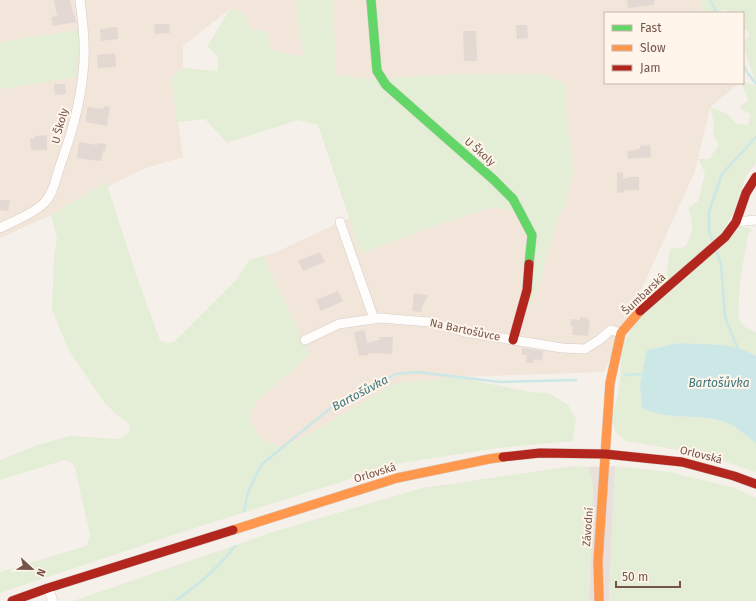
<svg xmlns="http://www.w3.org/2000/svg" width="756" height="601" font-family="'Fira Sans',sans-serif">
  <rect width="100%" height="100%" fill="#f6f0ea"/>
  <g fill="#f2e5da">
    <polygon points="0,0 296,0 298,22 304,58 271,49 251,29 242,12 230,9 183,46 183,68 171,78 183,157 143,169 51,215 0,238"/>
    <polygon points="333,0 701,0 701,9 706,13 605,13 605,83 739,83 710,107 695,171 604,372 458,377 396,383 305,436 283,447 268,442 256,432 249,418 256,402 310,355 263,256 272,254 349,218 361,254 431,227 493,207 511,211 522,219 535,236 526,311 536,294 558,219 565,204 572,149 567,125 458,74 374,79 336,75"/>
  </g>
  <polygon fill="#e9e0db" points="615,466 609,601 589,601 593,484 588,467"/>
  <g fill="#e4edd5">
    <polygon points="296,0 333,0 336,75 374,79 458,74 545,74 565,85 567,125 572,149 573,174 565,204 558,219 536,294 526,311 535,236 522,219 511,211 493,207 431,227 361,254 318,125 298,120 227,143 205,119 177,122 171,78 183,68 218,71 218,57 208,47 208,45 230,9 242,12 251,29 268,32 271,49 304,58 298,22"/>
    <polygon points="701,0 756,0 756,85 745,50 744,41 749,36 749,33 747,30 743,30 743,13 728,13 726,9 715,13 706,13 701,9"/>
    <polygon points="80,30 77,77 0,89 0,42"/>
    <path d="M743 82 756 86V163L746 176 734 211 721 235 640 306 650 280 666 278 670 249 685 247C694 232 694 224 688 208L698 201 705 173 698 159H709L719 145 713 136 714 123 710 107 727 114 737 124 748 125 751 114 739 108 748 101 746 93 741 83Z"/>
    <path d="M106 182 137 277 160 340C165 344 170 344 175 341L237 279 250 259 263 256 310 355 256 402 249 418C259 437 262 441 283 447L305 436 396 383 457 377 530 392 549 393 568 405 576 418 573 441 498 448 401 463 185 531 0 593V572L83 547 87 545 90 535 75 468 73 464 65 460 0 480V460L38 445 70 436 119 439 127 435 130 429 128 423 123 419 116 414 103 401 70 352 61 332 52 309 54 257 57 238 51 215Z"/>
    <path d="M741 227 750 228 752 231 748 234 740 281 738 318 745 327 756 333V356L752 353 714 345 680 343 648 350 640 384 642 408C650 411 657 414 666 415 686 418 708 415 728 423 738 428 747 436 756 443V472L702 454 626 441 616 433 612 422 620 382 622 345 641 315 685 279Z"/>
    <polygon points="574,466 588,467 593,484 589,601 73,601 276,531 422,488"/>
    <polygon points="615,466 669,472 735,488 756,498 756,601 609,601"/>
  </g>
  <path fill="#cbe8e7" d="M680 343C704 345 734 342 756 356V443C747 436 738 428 728 423 708 415 686 418 665 415 657 414 649 411 642 408L640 384 647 350Z"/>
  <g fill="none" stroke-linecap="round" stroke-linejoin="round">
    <g stroke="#cbe8e7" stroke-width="2.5">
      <polyline points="710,0 717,13"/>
      <polyline points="743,65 747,72 756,84"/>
      <polyline points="712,239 709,231 709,212 722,174 756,137"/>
      <polyline points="717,253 721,263 725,317 738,349"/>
      <polyline points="625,375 645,374"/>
      <polyline points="244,511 248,492 261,465 333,406 396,374 417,372 500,382 576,380"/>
      <path d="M175 601C197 586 219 567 235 546"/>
    </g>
  </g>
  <g fill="#e3d8d2">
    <polygon points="54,0 70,0 73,13 74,13 76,22 53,26 51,17 57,16"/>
    <polygon points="627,0 654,0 654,5 628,8"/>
    <polygon points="154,24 169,24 170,33 155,34"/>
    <polygon points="516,25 527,25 528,38 517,39"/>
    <polygon points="117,27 118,39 101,41 100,29"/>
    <polygon points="463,31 476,31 477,61 464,61"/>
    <polygon points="115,53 116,67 98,68 97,55"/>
    <polygon points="54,84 65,84 66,94 55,95"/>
    <polygon points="104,106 110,107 107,126 86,122 87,107 103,109"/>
    <polygon points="47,135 47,150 31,150 30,138 35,138 35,136"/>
    <polygon points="79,142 97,145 98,143 106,144 105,152 103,151 101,161 77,158"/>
    <polygon points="650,145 651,157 628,159 627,151 640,149 640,146"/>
    <polygon points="623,172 623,179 628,178 628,177 639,177 639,190 624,190 624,192 617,193 617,173"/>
    <polygon points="0,200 10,200 8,211 0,210"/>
    <polygon points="320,252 325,262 303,271 298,261"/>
    <polygon points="338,291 343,301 321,311 316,300"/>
    <polygon points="414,293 428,295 422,307 421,312 412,311"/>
    <polygon points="580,317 588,318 588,321 590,321 588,336 572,335 573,326 570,326 571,319 580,320"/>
    <polygon points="365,330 367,343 379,340 379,337 393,337 392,354 368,353 369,355 359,356 354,332"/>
    <polygon points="522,348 543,351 542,361 534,359 533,363 526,363 527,355 522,355"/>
  </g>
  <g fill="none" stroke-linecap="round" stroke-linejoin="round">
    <defs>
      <g id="street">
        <polyline points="340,222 374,319"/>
        <polyline points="736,222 756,220"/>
        <path d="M0 228C14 221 31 215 43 204 53 195 56 178 60 166 71 136 80 105 83 73 86 49 83 24 80 0"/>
        <polyline points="305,340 339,324 380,318 429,322 465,332 562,348 585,349 599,340 611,330 621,333"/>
        <polyline points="48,588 53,601"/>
      </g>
      <polyline id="fast" points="371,0 377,71 386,85 494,180 513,199 532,235 529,264"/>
      <g id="slow">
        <polyline points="233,530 397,478 489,459 503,457"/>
        <polyline points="599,601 598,561 610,383 621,333 640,311"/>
      </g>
      <g id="jam">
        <polyline points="640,311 725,237 736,222 746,193 756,177"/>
        <polyline points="513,340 527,290 529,264"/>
        <polyline points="503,457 540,453 605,454 682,462 734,476 756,484"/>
        <polyline points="12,601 48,588 233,530"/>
      </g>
    </defs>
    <use href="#street" stroke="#d5ccc7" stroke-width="10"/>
    <use href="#fast" stroke="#d6ccc6" stroke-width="10"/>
    <use href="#slow" stroke="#d6ccc6" stroke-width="10"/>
    <use href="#jam" stroke="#d6ccc6" stroke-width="10"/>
    <use href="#street" stroke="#fefdfc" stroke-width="9"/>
    <use href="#fast" stroke="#63d668" stroke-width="9"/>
    <use href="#slow" stroke="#ff974d" stroke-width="9"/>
    <use href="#jam" stroke="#b3261e" stroke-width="9"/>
  </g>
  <g text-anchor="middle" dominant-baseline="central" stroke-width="4" stroke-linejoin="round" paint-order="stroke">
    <g font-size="11" fill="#75554a" stroke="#fff5eb">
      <text transform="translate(60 126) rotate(-75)">U Školy</text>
      <text transform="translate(480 152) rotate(41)">U Školy</text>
      <text transform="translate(644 294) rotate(-43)">Šumbarská</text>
      <text transform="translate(465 330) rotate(12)">Na Bartošůvce</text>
      <text transform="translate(701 455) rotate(14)">Orlovská</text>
      <text transform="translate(375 473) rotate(-17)">Orlovská</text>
      <text transform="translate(588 527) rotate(-86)">Závodní</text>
    </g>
    <g font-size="12" font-style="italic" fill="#3d767b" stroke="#fff5eb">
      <text x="719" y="383">Bartošůvka</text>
      <text transform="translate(360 393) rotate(-28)">Bartošůvka</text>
    </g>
  </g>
  <rect x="604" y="12" width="140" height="72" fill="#fff5eb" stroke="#c8b5ab"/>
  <rect x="612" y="25" width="20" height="6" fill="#63d668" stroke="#c8b5ab"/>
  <text x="640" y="32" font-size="12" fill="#75554a">Fast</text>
  <rect x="612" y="45" width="20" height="6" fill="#ff974d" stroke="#c8b5ab"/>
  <text x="640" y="52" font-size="12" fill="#75554a">Slow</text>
  <rect x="612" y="65" width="20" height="6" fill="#b3261e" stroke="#c8b5ab"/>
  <text x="640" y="72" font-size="12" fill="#75554a">Jam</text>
  <g transform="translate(32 569) rotate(112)" stroke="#fff5eb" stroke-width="3" paint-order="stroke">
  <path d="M0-3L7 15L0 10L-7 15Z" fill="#75554a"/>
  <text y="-6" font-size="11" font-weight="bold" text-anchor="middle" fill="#75554a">N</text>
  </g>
  <path d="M616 581v6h64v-6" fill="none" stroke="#75554a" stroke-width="2"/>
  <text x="622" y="581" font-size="12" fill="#75554a" stroke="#fff5eb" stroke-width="3" paint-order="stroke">50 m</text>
</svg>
